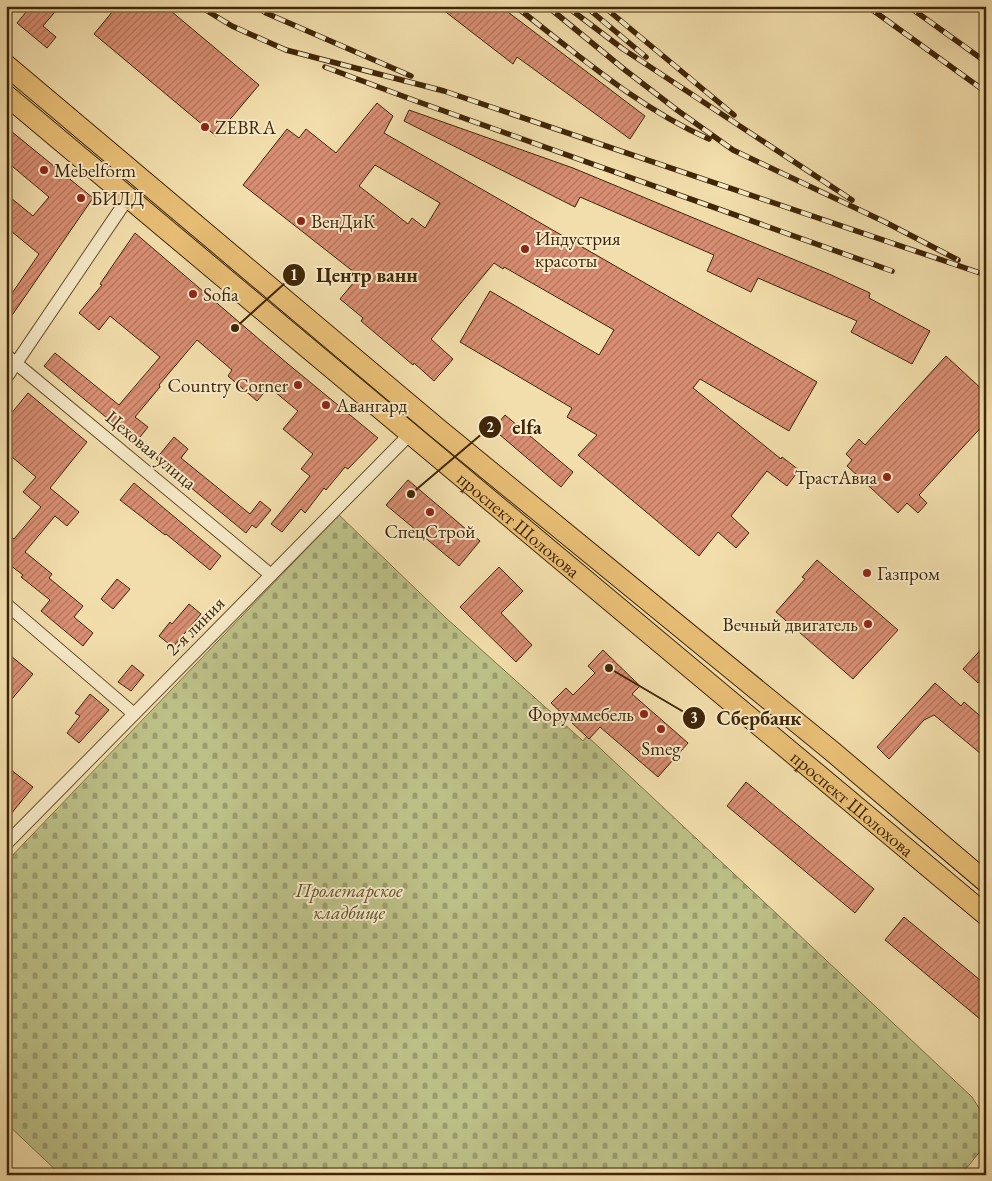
<svg xmlns="http://www.w3.org/2000/svg" width="992" height="1181" font-family="'EB Garamond',serif">
  <defs>
    <pattern id="cemetery-stones" width="16" height="16" patternUnits="userSpaceOnUse" patternTransform="scale(1.25)"><rect width="16" height="16" fill="#bdc188"/><path d="M2 7V4a2 2 0 0 1 4 0v3zM10 15v-3a2 2 0 0 1 4 0v3z" fill="#9b9d6d"/></pattern>
    <pattern id="building-hatch" width="6" height="6" patternUnits="userSpaceOnUse" patternTransform="scale(1.25)"><rect width="6" height="6" fill="#d98e73"/><path d="M-1 1l2-2M0 6l6-6M5 7l2-2" fill="none" stroke="#b1745c"/></pattern>
  </defs>
  <rect width="100%" height="100%" fill="#f2deac"/>
  <filter id="stains"><feTurbulence type="fractalNoise" baseFrequency=".004" numOctaves="4"/><feColorMatrix values="0 0 0 0 .2 0 0 0 0 .09 0 0 0 0 .02 0 0 0 .5 -.17"/></filter>
  <radialGradient id="worn" r=".72"><stop offset=".6" stop-color="#630" stop-opacity="0"/><stop offset="1" stop-color="#630" stop-opacity=".3"/></radialGradient>
  <polygon fill="url(#cemetery-stones)" stroke="#7e7448" points="339,515 446,618 583,741 587,736 972,1097 986,1119 986,1144 961,1175 61,1175 6,1123 6,862"/>
  <g fill="url(#building-hatch)" stroke="#3f2607" fill-rule="evenodd">
    <polygon points="31,6 60,6 43,26 56,37 47,48 17,23"/>
    <polygon points="117,6 165,6 259,85 216,136 94,34"/>
    <polygon points="438,6 500,6 645,116 630,139 517,57 513,64"/>
    <path d="M377 103 393 116 384 133 817 382 789 431 700 379 693 388 781 459 782 457 799 470 787 486 767 471 731 516 749 533 736 548 718 532 699 556 578 455 597 435 567 417 572 408 460 342 490 291 599 355 614 330 504 267 503 269 494 263 431 339 453 359 434 381 414 363 413 365 361 321 363 318 340 299 359 276 243 185 287 129 299 138 306 129 336 153ZM375 165 440 203 425 228 412 218 408 224 359 186Z"/>
    <polygon points="409,110 573,168 829,274 870,293 869,298 930,331 912,364 851,332 857,321 758,278 751,292 707,271 714,255 580,197 575,207 404,121"/>
    <polygon points="6,127 93,198 6,324 6,302 39,254 6,227 6,194 33,216 49,197 6,161"/>
    <polygon points="135,233 288,364 378,438 348,469 345,467 326,490 324,488 305,513 301,509 282,532 271,524 310,476 301,469 313,454 283,429 298,411 269,387 257,401 228,376 232,370 197,340 159,385 160,387 135,417 148,427 136,442 44,366 55,353 119,405 160,357 110,316 99,330 79,313 102,285 100,284"/>
    <polygon points="946,356 986,393 986,422 919,495 927,503 918,513 907,503 898,513 847,466 852,460 846,454 859,439 865,445"/>
    <polygon points="28,393 87,442 50,488 79,512 67,526 55,516 25,552 52,574 49,578 83,606 74,617 93,633 83,646 41,611 50,600 21,577 23,575 6,562 6,533 14,539 41,507 23,492 36,477 6,452 6,420"/>
    <polygon points="505,415 573,472 561,487 493,429"/>
    <polygon points="174,437 188,449 181,458 250,514 260,501 271,510 256,528 252,525 246,533 156,459"/>
    <polygon points="408,480 480,541 459,566 386,505"/>
    <polygon points="134,483 221,556 210,570 166,534 165,535 120,500"/>
    <polygon points="817,560 898,630 853,679 776,612 805,579 802,577"/>
    <polygon points="499,567 523,591 501,613 532,645 516,662 460,607"/>
    <polygon points="117,579 130,589 113,609 101,599"/>
    <polygon points="189,604 201,614 173,647 159,636 170,622 172,624"/>
    <polygon points="986,644 986,674 978,683 963,669"/>
    <polygon points="603,650 640,686 632,694 688,743 658,777 600,727 589,739 551,703 566,688 573,695 595,673 588,666"/>
    <polygon points="6,652 33,674 6,706"/>
    <polygon points="132,665 144,675 131,691 118,682"/>
    <polygon points="935,683 961,706 964,702 986,721 986,758 934,715 924,720 889,759 877,747"/>
    <polygon points="90,694 109,710 79,743 67,733 80,716 75,713"/>
    <polygon points="6,766 33,787 6,820"/>
    <polygon points="746,782 874,889 855,913 727,806"/>
    <polygon points="904,917 986,985 986,1024 885,940"/>
  </g>
  <g fill="none" stroke-linecap="round" stroke-linejoin="round">
    <defs>
      <g id="street">
        <polyline points="6,355 271,575"/>
        <polyline points="6,378 128,198"/>
        <polyline points="6,604 134,714"/>
        <polyline points="6,844 410,434"/>
      </g>
      <g id="primary">
        <polyline points="6,65 437,428 833,752 986,882"/>
        <path id="s1" d="M6 95C332 369 659 641 986 915"/>
      </g>
    </defs>
    <use href="#street" stroke="#6c5430" stroke-width="14"/>
    <use href="#primary" stroke="#3f2607" stroke-width="22"/>
    <use href="#street" stroke="#f7eac9" stroke-width="12"/>
    <use href="#primary" stroke="#e9bf76" stroke-width="20"/>
    <defs>
      <g id="rail">
        <polyline points="199,6 232,26 286,50 444,91 986,275"/>
        <polyline points="256,6 266,13 411,76"/>
        <path d="M515 6C577 54 637 107 709 139"/>
        <polyline points="547,6 625,70 677,110 733,150 885,222 958,260"/>
        <polyline points="566,6 623,49 852,200"/>
        <polyline points="585,6 646,57"/>
        <polyline points="603,6 734,115"/>
        <polyline points="867,6 986,92"/>
        <polyline points="908,6 986,62"/>
        <polyline points="325,67 416,101 892,271"/>
      </g>
    </defs>
    <use href="#rail" stroke="#3f2607" stroke-width="5.5"/>
    <use href="#rail" stroke="#f7eac9" stroke-width="4" stroke-dasharray="11" stroke-linecap="butt"/>
  </g>
  <g fill="#8f2418" stroke="#f7eac9" stroke-width="2">
    <circle cx="205" cy="127" r="5"/>
    <circle cx="44" cy="170" r="5"/>
    <circle cx="81" cy="198" r="5"/>
    <circle cx="301" cy="221" r="5"/>
    <circle cx="525" cy="249" r="5"/>
    <circle cx="193" cy="294" r="5"/>
    <circle cx="298" cy="385" r="5"/>
    <circle cx="326" cy="405" r="5"/>
    <circle cx="887" cy="477" r="5"/>
    <circle cx="430" cy="512" r="5"/>
    <circle cx="867" cy="573" r="5"/>
    <circle cx="868" cy="624" r="5"/>
    <circle cx="644" cy="714" r="5"/>
    <circle cx="661" cy="729" r="5"/>
  </g>
  <g text-anchor="middle" dominant-baseline="central" stroke-width="4" stroke-linejoin="round" paint-order="stroke">
    <g font-size="19" fill="#3f2607" stroke="#f7eac9" text-anchor="start">
      <text x="215" y="127">ZEBRA</text>
      <text x="54" y="170">Mebelform</text>
      <text x="91" y="198">БИЛД</text>
      <text x="311" y="221">ВенДиК</text>
      <text x="535" y="238">Индустрия<tspan x="535" dy="22">красоты</tspan></text>
      <text x="203" y="294">Sofia</text>
      <text x="288" y="385" text-anchor="end">Country Corner</text>
      <text x="336" y="405">Авангард</text>
      <text x="877" y="477" text-anchor="end">ТрастАвиа</text>
      <text x="430" y="531" text-anchor="middle">СпецСтрой</text>
      <text x="877" y="573">Газпром</text>
      <text x="858" y="624" text-anchor="end">Вечный двигатель</text>
      <text x="634" y="714" text-anchor="end">Форуммебель</text>
      <text x="661" y="748" text-anchor="middle">Smeg</text>
    </g>
    <g font-size="19" fill="#3f2607" stroke="#f7eac9">
      <text transform="translate(151 450) rotate(40)">Цеховая улица</text>
      <text stroke="none"><textPath href="#s1" startOffset="669">проспект Шолохова</textPath></text>
      <text transform="translate(195 626) rotate(-45)">2-я линия</text>
      <text stroke="none"><textPath href="#s1" startOffset="1104">проспект Шолохова</textPath></text>
    </g>
    <g font-size="19" font-style="italic" fill="#5e4d27" stroke="#f7eac9">
      <text x="349" y="890">Пролетарское<tspan x="349" dy="22">кладбище</tspan></text>
    </g>
  </g>
  <path fill="none" stroke="#3f2607" stroke-width="2" d="M235 328L294 275M411 494L490 427M609 668L694 718"/>
  <g fill="#3f2607" stroke="#f7eac9" stroke-width="2">
    <circle cx="235" cy="328" r="5"/>
    <circle cx="411" cy="494" r="5"/>
    <circle cx="609" cy="668" r="5"/>
    <circle cx="294" cy="275" r="12"/>
    <circle cx="490" cy="427" r="12"/>
    <circle cx="694" cy="718" r="12"/>
  </g>
  <g font-size="15" text-anchor="middle" font-weight="bold" fill="#fff">
    <text x="294" y="280">1</text>
    <text x="490" y="432">2</text>
    <text x="694" y="723">3</text>
  </g>
  <g font-size="20" text-anchor="middle" font-weight="bold" fill="#3f2607" stroke="#f7eac9" stroke-width="4" stroke-linejoin="round" paint-order="stroke">
    <text x="367" y="282">Центр ванн</text>
    <text x="527" y="434">elfa</text>
    <text x="759" y="725">Сбербанк</text>
  </g>
  <rect width="992" height="1181" fill="none" stroke="#f2deac" stroke-width="25"/>
  <rect x="8" y="8" width="977" height="1166" fill="none" stroke="#3f2607" stroke-width="2.5"/>
  <rect x="12" y="12" width="967" height="1156" fill="none" stroke="#3f2607"/>
  <rect width="100%" height="100%" filter="url(#stains)"/>
  <rect width="100%" height="100%" fill="url(#worn)"/>
</svg>
